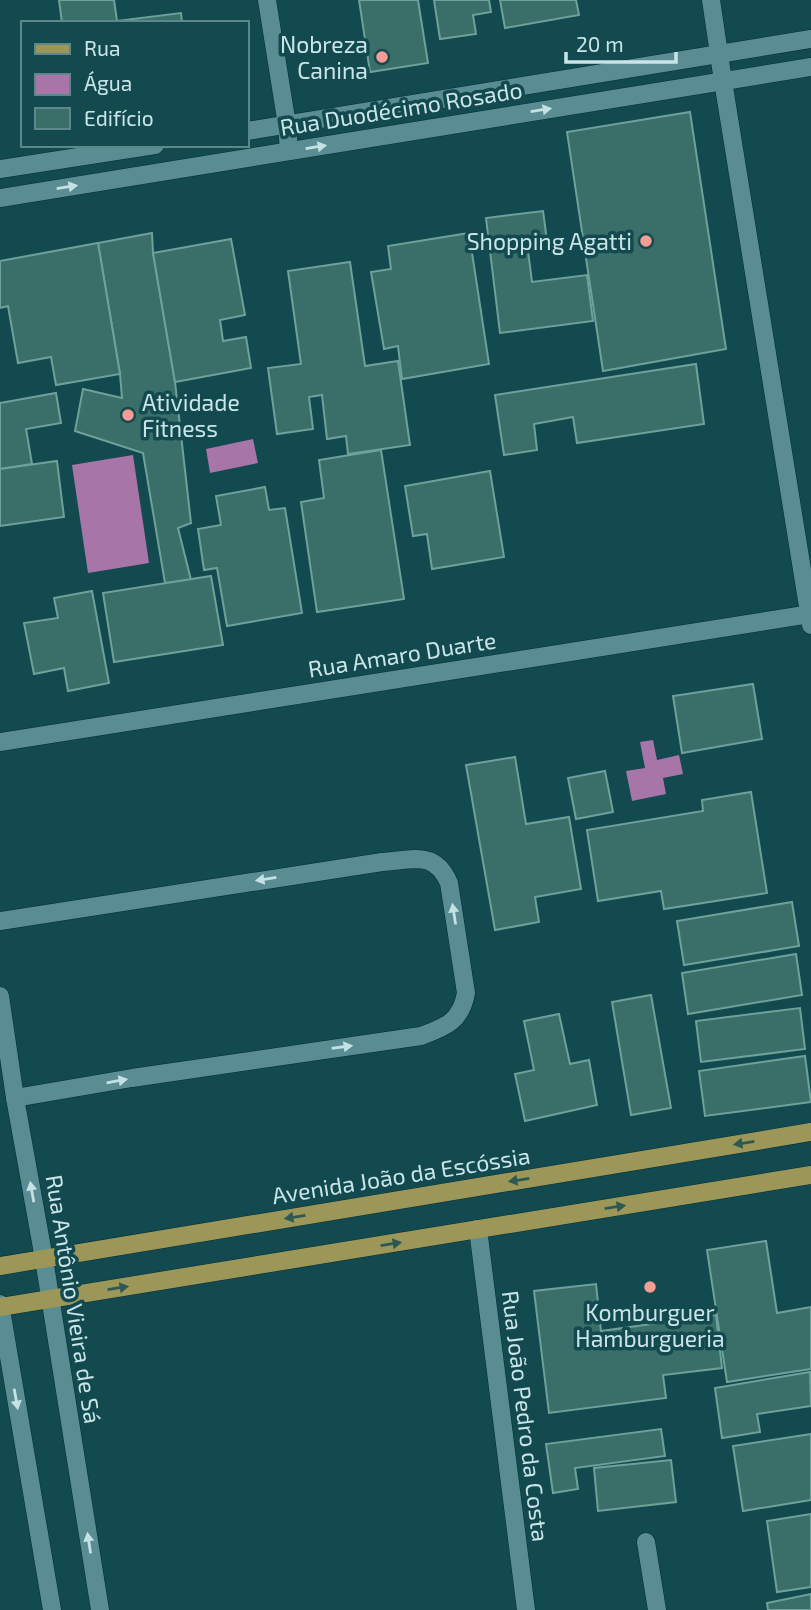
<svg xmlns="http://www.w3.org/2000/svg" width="811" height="1610" font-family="'Exo 2',sans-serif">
  <rect width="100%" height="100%" fill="#124a50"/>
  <g fill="#a775a8">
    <polygon points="253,439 258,463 210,473 206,449"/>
    <polygon points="133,455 149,563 88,573 72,465"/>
    <polygon points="653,740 657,760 679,755 683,774 663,778 666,794 632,801 626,771 645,768 640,742"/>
  </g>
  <g fill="#3a6e68" stroke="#6da19a" stroke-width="2">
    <polygon points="59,0 114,0 117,21 181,13 182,23 62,23"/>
    <polygon points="359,0 418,0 428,63 370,72"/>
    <polygon points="434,0 489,0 491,12 473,15 476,34 440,39"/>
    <polygon points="500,0 576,0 579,15 505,28"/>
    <polygon points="690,112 726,349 603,371 567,132"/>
    <polygon points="543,211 548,248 528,251 532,282 587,275 593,321 500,333 486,218"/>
    <polygon points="152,233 153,253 175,382 191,523 178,528 191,580 165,583 143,453 75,431 83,389 122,398 120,374 98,243"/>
    <polygon points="469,233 489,364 402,379 398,346 384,349 371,272 391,269 388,246"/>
    <polygon points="231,239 245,315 220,320 223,341 246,337 251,368 175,382 153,253"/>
    <polygon points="98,243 120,374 56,385 51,357 18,363 8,306 0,308 0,261"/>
    <polygon points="350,262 365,366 398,361 410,445 348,454 346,436 327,439 322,395 309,397 313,429 277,434 268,368 301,364 288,271"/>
    <polygon points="696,364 704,424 577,443 573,417 534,424 537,450 504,455 495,395"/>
    <polygon points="56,393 61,423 26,429 32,464 0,469 0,403"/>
    <polygon points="381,450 404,599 317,612 301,502 324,498 319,460"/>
    <polygon points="57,461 64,517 0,526 0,469"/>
    <polygon points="490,471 504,557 432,569 427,534 413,536 405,486"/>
    <polygon points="265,487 269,510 285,508 302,613 227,626 217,568 204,570 198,529 221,525 216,496"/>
    <polygon points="211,576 223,645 114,662 103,593"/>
    <polygon points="92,591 109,683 68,691 64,668 34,674 24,623 58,618 54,598"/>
    <polygon points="753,684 762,739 682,753 673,696"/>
    <polygon points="515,757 526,824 569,817 581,889 535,897 539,922 495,930 466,765"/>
    <polygon points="605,771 613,812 576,819 568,778"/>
    <polygon points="751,792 767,893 664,909 661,891 598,901 587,830 703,811 702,800"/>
    <polygon points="792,902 799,946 684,965 677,921"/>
    <polygon points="796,954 802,995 688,1014 682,973"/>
    <polygon points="651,995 671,1108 631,1115 612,1002"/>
    <polygon points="800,1008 805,1049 701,1062 696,1021"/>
    <polygon points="559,1014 570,1064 589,1060 597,1105 525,1121 515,1074 534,1070 524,1021"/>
    <polygon points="805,1056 811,1102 705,1116 699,1071"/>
    <polygon points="766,1241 777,1313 811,1307 811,1369 727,1382 707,1250"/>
    <polygon points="596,1284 601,1331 716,1315 722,1368 663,1375 666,1398 549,1413 534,1291"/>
    <polygon points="810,1372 811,1406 757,1414 760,1432 722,1438 715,1388"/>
    <polygon points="661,1429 665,1456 575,1468 578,1489 553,1493 546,1444"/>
    <polygon points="811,1434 811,1500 743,1511 733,1446"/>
    <polygon points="671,1460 676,1502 598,1511 594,1468"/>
    <polygon points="811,1514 811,1587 777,1592 767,1521"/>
    <polygon points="811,1594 811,1610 768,1610 767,1603"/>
  </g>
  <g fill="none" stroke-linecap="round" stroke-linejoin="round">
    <defs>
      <g id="minor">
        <polyline points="267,0 287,125 289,151"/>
        <polyline points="711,0 723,81 811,625"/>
        <polyline points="247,131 811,39"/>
        <polyline points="0,169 155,145"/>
        <polyline points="0,198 811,67"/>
        <polyline points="0,742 811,614"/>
        <path d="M0 921 382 862C413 860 435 850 449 883L466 993C461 1021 446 1027 421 1036L132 1078 15 1098"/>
        <polyline points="0,996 15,1098 44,1259 100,1610"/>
        <polyline points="478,1229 526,1610"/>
        <polyline points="0,1304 52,1610"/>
        <polyline points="646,1542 657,1610"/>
      </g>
      <g id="major">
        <polyline points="0,1266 811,1132"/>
        <polyline points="0,1307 811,1175"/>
      </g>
    </defs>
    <use href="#minor" stroke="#032e33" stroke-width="19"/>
    <use href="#major" stroke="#032e33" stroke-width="19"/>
    <use href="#minor" stroke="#598d93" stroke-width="18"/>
    <use href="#major" stroke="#9c9759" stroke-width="18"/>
  </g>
  <defs><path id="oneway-solid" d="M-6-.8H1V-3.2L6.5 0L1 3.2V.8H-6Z" transform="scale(1.75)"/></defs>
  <g fill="#c4e1e4">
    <use href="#oneway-solid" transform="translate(541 110) rotate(-9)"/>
    <use href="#oneway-solid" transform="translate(316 147) rotate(-9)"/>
    <use href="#oneway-solid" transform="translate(67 187) rotate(-9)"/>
    <use href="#oneway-solid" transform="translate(266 879) rotate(171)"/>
    <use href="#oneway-solid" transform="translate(454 914) rotate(-99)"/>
    <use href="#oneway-solid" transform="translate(342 1047) rotate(-8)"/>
    <use href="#oneway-solid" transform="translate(117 1081) rotate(-10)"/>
    <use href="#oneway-solid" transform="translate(32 1192) rotate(-100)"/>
    <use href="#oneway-solid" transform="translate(16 1399) rotate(80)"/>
    <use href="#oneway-solid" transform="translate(89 1543) rotate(-99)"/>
  </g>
  <g fill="#2e5952">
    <use href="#oneway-solid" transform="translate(744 1143) rotate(171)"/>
    <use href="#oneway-solid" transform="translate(519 1180) rotate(171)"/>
    <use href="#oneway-solid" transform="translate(615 1207) rotate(-9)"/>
    <use href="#oneway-solid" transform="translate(295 1217) rotate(171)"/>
    <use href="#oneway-solid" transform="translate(391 1244) rotate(-9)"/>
    <use href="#oneway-solid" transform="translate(118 1288) rotate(-9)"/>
  </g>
  <g fill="#f59c94" stroke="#124a50" stroke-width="2.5">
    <circle cx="382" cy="57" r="7"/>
    <circle cx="646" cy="241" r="7"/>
    <circle cx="128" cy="415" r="7"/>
    <circle cx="650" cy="1287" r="7"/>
  </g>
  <g text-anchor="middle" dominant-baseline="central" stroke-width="7" stroke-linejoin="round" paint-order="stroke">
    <g font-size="23" fill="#cae5e8" stroke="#124a50" text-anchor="end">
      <text x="368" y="44">Nobreza<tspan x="368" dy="26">Canina</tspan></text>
      <text x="632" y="241">Shopping Agatti</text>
      <text x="142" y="402" text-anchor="start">Atividade<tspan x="142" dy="26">Fitness</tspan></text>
      <text x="650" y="1312" text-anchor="middle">Komburguer<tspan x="650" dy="26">Hamburgueria</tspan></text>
    </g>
    <g font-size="23" fill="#cae5e8" stroke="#124a50">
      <text transform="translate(401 108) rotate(-9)">Rua Duodécimo Rosado</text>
      <text transform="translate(402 654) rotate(-9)">Rua Amaro Duarte</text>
      <text transform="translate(401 1175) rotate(-9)">Avenida João da Escóssia</text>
      <text transform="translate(74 1299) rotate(81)">Rua Antônio Vieira de Sá</text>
      <text transform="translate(526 1416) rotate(83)">Rua João Pedro da Costa</text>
    </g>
  </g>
  <rect x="21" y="21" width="228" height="126" fill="#124a50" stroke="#5c888d" stroke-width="2"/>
  <rect x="35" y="44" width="35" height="10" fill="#9c9759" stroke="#5c888d" stroke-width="2"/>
  <text x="84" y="56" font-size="21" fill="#cae5e8">Rua</text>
  <rect x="35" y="74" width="35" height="21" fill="#a775a8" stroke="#5c888d" stroke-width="2"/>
  <text x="84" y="91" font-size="21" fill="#cae5e8">Água</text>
  <rect x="35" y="108" width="35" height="21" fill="#3a6e68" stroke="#5c888d" stroke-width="2"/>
  <text x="84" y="126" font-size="21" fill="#cae5e8">Edifício</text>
  <path d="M566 52v10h110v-10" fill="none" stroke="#cae5e8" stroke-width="3.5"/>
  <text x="576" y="52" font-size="21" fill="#cae5e8" stroke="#124a50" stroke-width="5" paint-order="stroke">20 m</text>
</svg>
